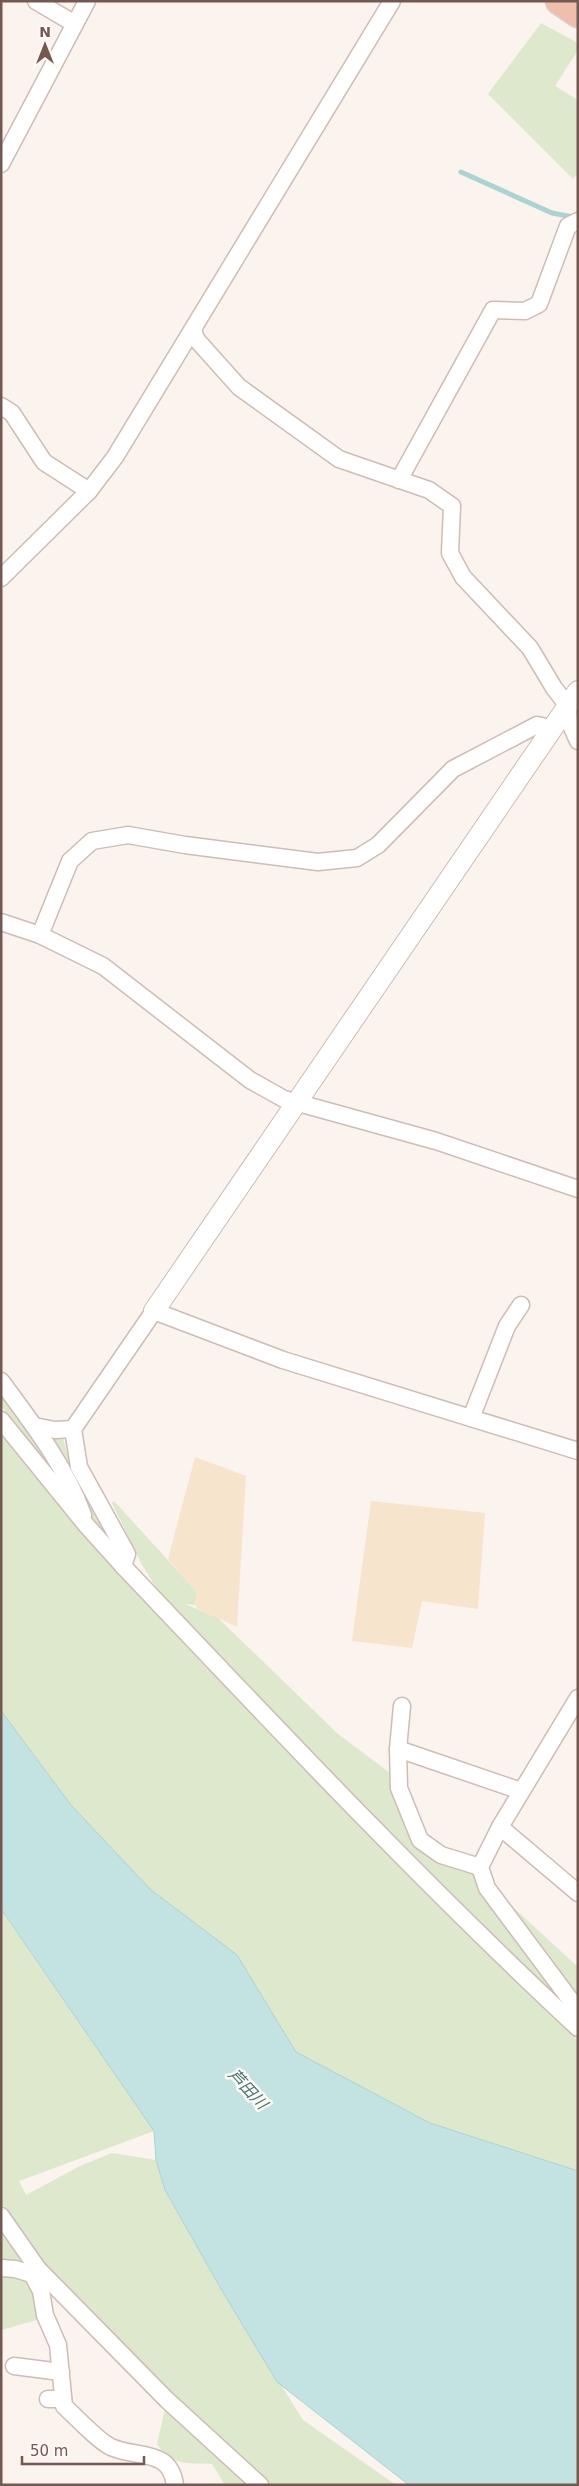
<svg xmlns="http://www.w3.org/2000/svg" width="579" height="2486" font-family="'DejaVu Sans','Noto Sans JP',sans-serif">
  <rect width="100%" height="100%" fill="#fbf3ed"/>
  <g fill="#dde8cc">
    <polygon points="541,23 578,43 578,50 555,86 578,100 578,173 573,179 488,94"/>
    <polygon points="1,1388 30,1427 63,1438 67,1453 116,1547 23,1435 1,1405"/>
    <polygon points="1,1431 78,1529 199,1660 349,1814 578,2041 578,2171 430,2123 296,2052 237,1955 150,1889 71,1805 1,1711"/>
    <polygon points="114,1501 197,1592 195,1605 185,1604 218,1618 338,1734 390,1773 409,1827 473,1870 578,2019 398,1843 160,1594 141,1563 112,1503"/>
    <polygon points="505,1900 578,1967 578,1998"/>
    <polygon points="1,1910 154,2131 19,2181 26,2195 80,2166 112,2153 156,2160 165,2190 221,2289 303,2420 396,2485 260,2485 38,2269 1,2205"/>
    <polygon points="1,2226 21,2259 19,2265 1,2264"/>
    <polygon points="1,2272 28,2278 44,2318 1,2330"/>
    <path d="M165 2409 250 2485H225L212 2464C189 2463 170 2466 157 2444Z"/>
  </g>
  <g fill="#f6e5cc">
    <polygon points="195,1457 246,1476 237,1627 198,1609 195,1605 197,1592 168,1559"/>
    <polygon points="371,1501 485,1513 478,1609 422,1601 412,1648 352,1641"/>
  </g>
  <polygon fill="#c3e3e2" stroke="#abd3d2" points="1,1711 71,1805 150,1889 237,1955 296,2052 430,2123 578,2171 578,2485 409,2485 277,2382 221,2289 165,2190 156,2160 154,2131 1,1909"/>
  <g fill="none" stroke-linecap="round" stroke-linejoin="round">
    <polyline stroke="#abd3d2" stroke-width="5" points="461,172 552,213 573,217"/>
    <defs>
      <g id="minor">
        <polyline points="36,1 75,24"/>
        <polyline points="1,164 87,1"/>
        <polyline points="193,329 196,339 239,387 339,459 429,490 452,506 450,553 463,577 530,648 554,688 568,706 569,721 578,741"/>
        <polyline points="1,406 12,413 44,462 89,491"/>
        <polyline points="399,480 493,310 525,311 539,304 568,226 578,221"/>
        <polyline points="1,578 89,491 115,457 392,1"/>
        <polyline points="1,922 40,935 103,966 250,1080 284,1099 436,1141 578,1189"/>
        <polyline points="40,935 70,861 92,841 128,835 185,845 318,862 357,858 378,845 453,769 537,725 551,728"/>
        <path d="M1 1381C32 1423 65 1465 83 1515"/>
        <polyline points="471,1418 507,1326 521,1305"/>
        <path d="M1 1420 87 1526 123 1566C272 1723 420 1881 578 2028"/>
        <polyline points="34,1426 55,1430 73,1429"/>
        <polyline points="123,1566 127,1554 79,1467 73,1429 154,1311 283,1360 578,1451"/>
        <polyline points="578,1698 500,1827 480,1867 487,1888 578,2010"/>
        <polyline points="402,1706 398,1749 399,1788 420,1840 441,1855 480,1867"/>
        <polyline points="398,1749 521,1791"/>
        <polyline points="500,1827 578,1893"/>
        <polyline points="1,2216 38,2269 167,2400 260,2485"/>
        <polyline points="1,2268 15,2269 32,2274"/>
        <path d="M38 2269 32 2274 41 2291 45 2315 58 2345 64 2406C75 2416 99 2442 111 2447 138 2459 170 2448 175 2485"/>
        <polyline points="14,2366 61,2372"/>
        <polyline points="48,2399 63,2399"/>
      </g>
      <polyline id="tertiary" points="154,1311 578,691"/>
      <polyline id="trunk" points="559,1 578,14"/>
    </defs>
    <use href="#minor" stroke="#cebcb6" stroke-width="19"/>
    <use href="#tertiary" stroke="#cebcb6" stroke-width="22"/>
    <use href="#trunk" stroke="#d8d0cf" stroke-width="29"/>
    <use href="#minor" stroke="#fff" stroke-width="16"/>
    <use href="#tertiary" stroke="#fff" stroke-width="20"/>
    <use href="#trunk" stroke="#efbead" stroke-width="26"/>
  </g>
  <g text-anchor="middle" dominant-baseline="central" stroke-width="5" stroke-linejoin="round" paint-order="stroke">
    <g font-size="16" font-style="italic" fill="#467776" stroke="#fdf8f4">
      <text transform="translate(248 2089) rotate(47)">芦田川</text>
    </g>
  </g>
  <rect width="579" height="2486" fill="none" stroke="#745852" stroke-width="5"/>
  <g transform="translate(45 45)" stroke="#fdf8f4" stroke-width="4" paint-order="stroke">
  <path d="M0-4L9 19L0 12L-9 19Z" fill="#745852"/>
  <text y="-8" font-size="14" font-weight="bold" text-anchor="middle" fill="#745852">N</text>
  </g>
  <path d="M22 2456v8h122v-8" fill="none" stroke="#745852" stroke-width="2.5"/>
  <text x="30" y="2456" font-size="15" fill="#745852" stroke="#fdf8f4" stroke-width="4" paint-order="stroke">50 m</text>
</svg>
